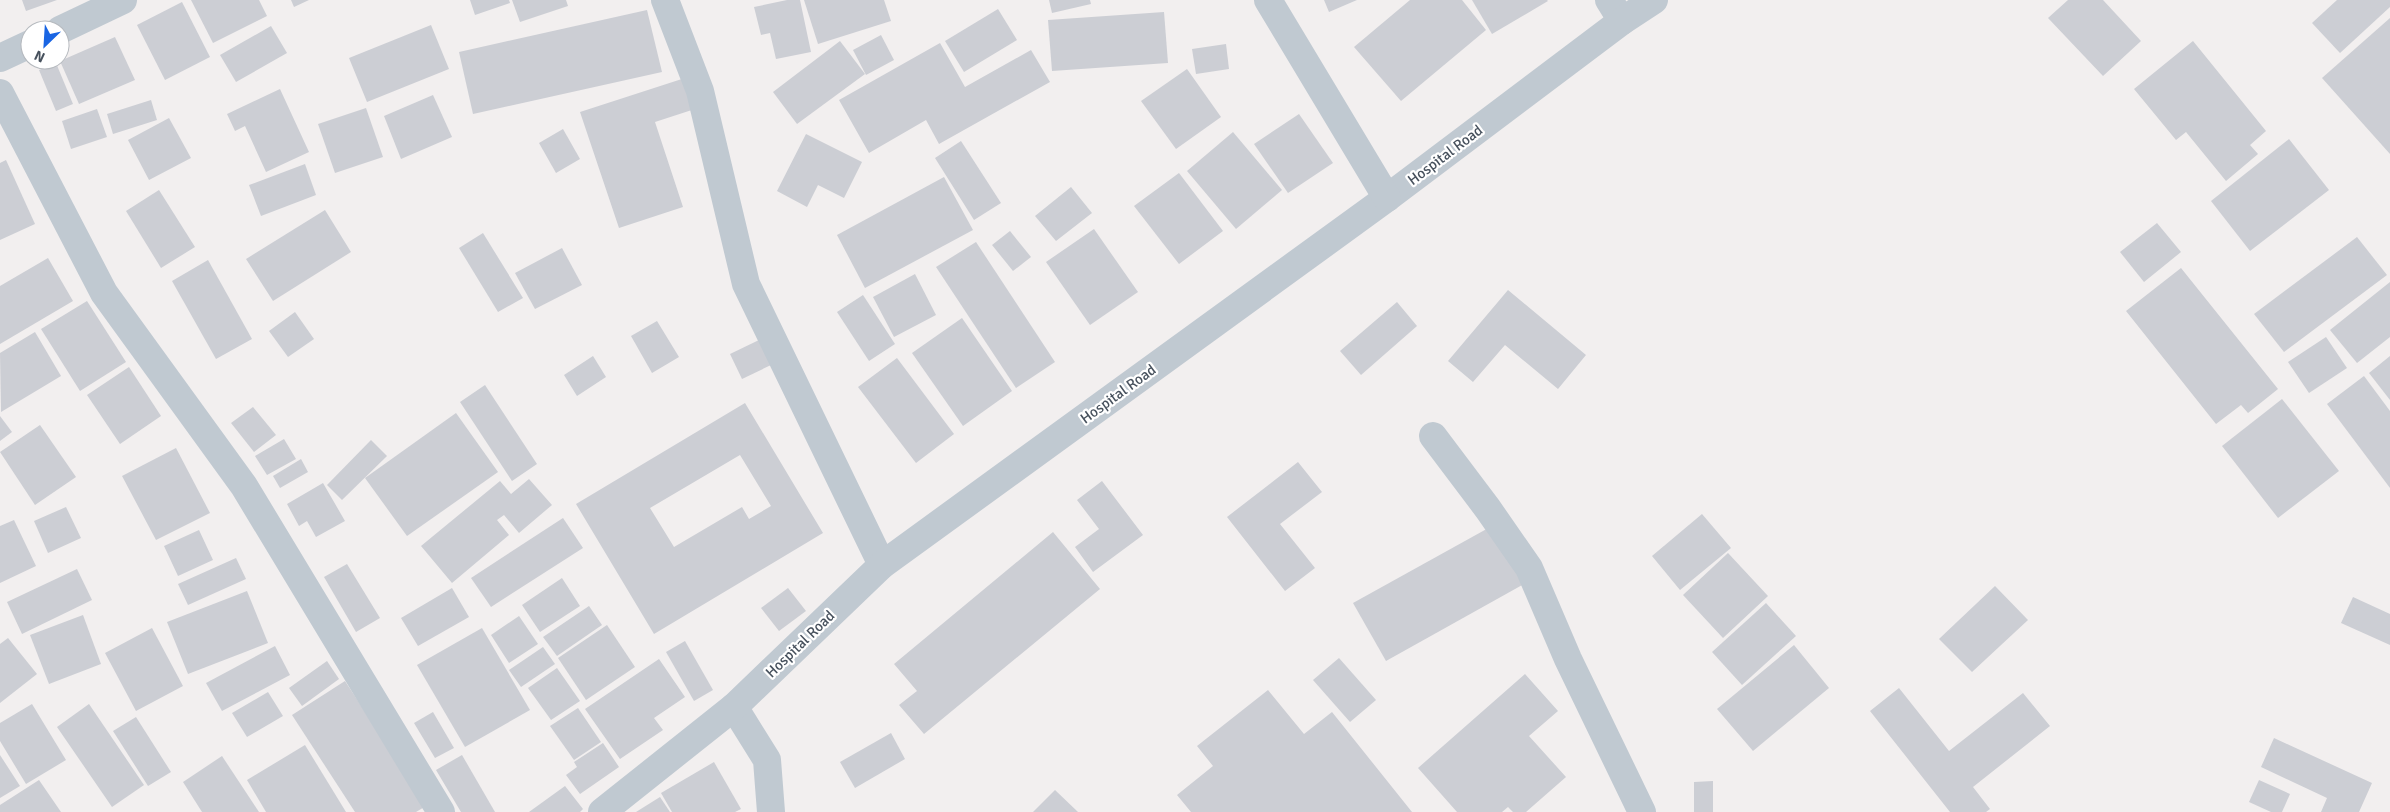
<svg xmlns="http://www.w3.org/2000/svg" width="2390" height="812" font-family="Signika,sans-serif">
  <rect width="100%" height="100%" fill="#f2efef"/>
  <g fill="#ccced4" fill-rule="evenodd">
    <polygon points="22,0 57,0 26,11"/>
    <polygon points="191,0 259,0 267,16 213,43"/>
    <polygon points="291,0 309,0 294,7"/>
    <polygon points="470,0 509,0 510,3 475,15"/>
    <polygon points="512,0 566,0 568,6 520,22"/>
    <polygon points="787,0 800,0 811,52 776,59 770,33 761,35 754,7"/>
    <polygon points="804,0 884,0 891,21 818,44"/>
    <polygon points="1049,0 1090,0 1091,4 1052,13"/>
    <polygon points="1324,0 1357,0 1329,12"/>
    <polygon points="1410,0 1462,0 1486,30 1401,101 1354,47"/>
    <polygon points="1472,0 1547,0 1548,1 1492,34"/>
    <polygon points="2068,0 2103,0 2141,41 2103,76 2048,18"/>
    <polygon points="2337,0 2390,0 2390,7 2340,53 2312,23"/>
    <polygon points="182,2 210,57 165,80 137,25"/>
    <polygon points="998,9 1017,40 964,72 945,41"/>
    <polygon points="647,10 662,72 473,114 459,52"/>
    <polygon points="1164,12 1168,63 1052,71 1048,20"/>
    <polygon points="2390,18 2390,154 2322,78"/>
    <polygon points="431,25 449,69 367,102 349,58"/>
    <polygon points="271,26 287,53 236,82 220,55"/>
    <polygon points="881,35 894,60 866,75 853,50"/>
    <polygon points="115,37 135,80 79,104 60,61"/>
    <polygon points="840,41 865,74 797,124 773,92"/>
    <polygon points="2193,41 2266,131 2250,145 2258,154 2226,181 2186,132 2176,140 2134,89"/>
    <polygon points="940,43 965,87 1031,50 1050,82 939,144 926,120 869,153 839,100"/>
    <polygon points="1226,44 1229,69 1196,74 1192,49"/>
    <polygon points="56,63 73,104 56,111 39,70"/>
    <polygon points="1187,69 1221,117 1176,149 1141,101"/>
    <polygon points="688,77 698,108 655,122 683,207 619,228 580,112"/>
    <polygon points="280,89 309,152 266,172 245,126 235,131 227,114"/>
    <polygon points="433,95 452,137 401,159 384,116"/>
    <polygon points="151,100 157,120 113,134 107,114"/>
    <polygon points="366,108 383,157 335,173 318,124"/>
    <polygon points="97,109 107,137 71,149 62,121"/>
    <polygon points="1299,114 1333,163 1288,193 1254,144"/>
    <polygon points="169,118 191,158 149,180 128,140"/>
    <polygon points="563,129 580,159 556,173 539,143"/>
    <polygon points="1233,132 1282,190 1236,229 1187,171"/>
    <polygon points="806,134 862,162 844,198 818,185 807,207 777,191"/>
    <polygon points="2289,139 2329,190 2250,251 2211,201"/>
    <polygon points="961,141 1001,203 974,220 935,158"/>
    <polygon points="6,160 35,224 0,240 0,163"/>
    <polygon points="305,164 316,195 261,216 249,185"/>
    <polygon points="1179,173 1223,231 1179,264 1134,206"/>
    <polygon points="944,177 973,230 865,288 837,235"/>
    <polygon points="1071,187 1092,213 1056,241 1035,216"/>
    <polygon points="159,190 195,247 161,268 126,211"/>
    <polygon points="325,210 351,252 273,301 246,259"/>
    <polygon points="2157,223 2181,252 2144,282 2120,252"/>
    <polygon points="1094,229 1138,292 1090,325 1046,262"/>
    <polygon points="1010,231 1031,257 1013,271 992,245"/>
    <polygon points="483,233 523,298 498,312 459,248"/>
    <polygon points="2357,237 2387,275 2284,352 2254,314"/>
    <polygon points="976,242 1055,362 1016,388 936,267"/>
    <polygon points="562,248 582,285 535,309 515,273"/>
    <polygon points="48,258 73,301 0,344 0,286"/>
    <polygon points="208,260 252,339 216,359 172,281"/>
    <polygon points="2181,268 2278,389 2248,413 2241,405 2216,424 2126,311"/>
    <polygon points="915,274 936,315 894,337 873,297"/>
    <polygon points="2390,282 2390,337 2357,363 2330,330"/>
    <polygon points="1508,290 1586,355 1558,389 1505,345 1473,382 1448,361"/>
    <polygon points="863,295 895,344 869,361 837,312"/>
    <polygon points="87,301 126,362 80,391 41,329"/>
    <polygon points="1397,302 1417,326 1361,375 1340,351"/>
    <polygon points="295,312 314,339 288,357 269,331"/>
    <polygon points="962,318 1012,391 963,426 912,353"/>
    <polygon points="657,321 679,357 652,373 631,336"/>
    <polygon points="35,332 61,376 1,412 0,353"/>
    <polygon points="2326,337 2347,368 2309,393 2288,362"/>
    <polygon points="759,340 771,365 742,379 730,354"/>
    <polygon points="593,356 606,377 577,396 564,375"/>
    <polygon points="2390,356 2390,400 2369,373"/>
    <polygon points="897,358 954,434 916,463 858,387"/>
    <polygon points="129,367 161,416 120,444 87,395"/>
    <polygon points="2364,376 2390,411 2390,488 2327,404"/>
    <polygon points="485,385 537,464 512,481 460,402"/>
    <polygon points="2282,399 2339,471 2278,518 2222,446"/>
    <path d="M745 403 823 533 654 634 576 504ZM740 455 771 506 749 519 742 507 674 547 650 508Z"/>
    <polygon points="253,407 276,435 254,452 231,423"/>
    <polygon points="456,413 498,472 407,536 365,478"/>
    <polygon points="0,416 12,432 0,441"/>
    <polygon points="40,425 76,477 35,505 0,452"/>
    <polygon points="284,439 296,459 267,475 255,456"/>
    <polygon points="371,440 387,456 342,500 327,485"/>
    <polygon points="176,448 210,513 156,540 122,476"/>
    <polygon points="301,459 308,472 280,488 273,476"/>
    <polygon points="1298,462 1322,492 1280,524 1315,568 1285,591 1227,517"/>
    <polygon points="529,479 552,505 519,533 504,515 497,520 509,535 452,583 421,546 500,481 511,494"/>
    <polygon points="1102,481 1143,535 1093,572 1075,547 1099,529 1077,500"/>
    <polygon points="323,483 345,521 316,537 307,521 299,526 287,504"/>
    <polygon points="66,507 81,538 48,553 34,521"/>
    <polygon points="1702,514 1731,548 1680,590 1652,556"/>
    <polygon points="563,518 583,548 491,607 471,578"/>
    <polygon points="14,520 36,566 0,583 0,526"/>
    <polygon points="1492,526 1524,584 1386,661 1353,603"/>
    <polygon points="199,530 213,560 178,576 164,546"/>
    <polygon points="1053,532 1100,589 924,734 899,705 917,691 894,664"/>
    <polygon points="1728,553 1768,596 1723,638 1683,595"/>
    <polygon points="236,558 246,579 188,605 178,584"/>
    <polygon points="347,564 380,618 356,632 324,577"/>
    <polygon points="77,569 92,600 22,634 7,602"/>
    <polygon points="562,578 580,606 540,632 522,605"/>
    <polygon points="1995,586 2028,620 1972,672 1939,639"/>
    <polygon points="452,588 469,617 418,646 401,618"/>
    <polygon points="788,588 806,611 779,631 761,608"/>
    <polygon points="247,591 268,643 188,674 167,622"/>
    <polygon points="2353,597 2390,614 2390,645 2341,623"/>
    <polygon points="1766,603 1796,636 1742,685 1712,652"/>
    <polygon points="589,606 602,625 557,656 543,637"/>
    <polygon points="83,615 101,664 49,684 30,635"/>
    <polygon points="519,616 538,644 509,663 491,635"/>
    <polygon points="607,625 635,667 586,700 558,658"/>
    <polygon points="152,628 183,686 136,711 105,653"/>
    <polygon points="482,628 530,710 465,747 417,665"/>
    <polygon points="8,638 37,674 0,703 0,644"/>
    <polygon points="685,641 713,690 694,701 666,652"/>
    <polygon points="1794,645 1829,688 1753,751 1717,709"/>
    <polygon points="275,646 290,675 222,711 206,683"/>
    <polygon points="543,647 555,664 521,687 509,670"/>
    <polygon points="1339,658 1376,700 1350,722 1313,680"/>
    <polygon points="659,659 685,697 654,718 663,730 620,759 585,709"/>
    <polygon points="327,661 339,679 302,706 289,688"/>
    <polygon points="557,668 580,701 551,720 528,688"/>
    <polygon points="1525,674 1558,711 1529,736 1566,777 1526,812 1513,812 1508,807 1502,812 1457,812 1418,768"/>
    <polygon points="345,681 426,806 416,812 355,812 292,715"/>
    <polygon points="1899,688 1949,751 2023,693 2050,726 1973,787 1990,809 1986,812 1950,812 1870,711"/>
    <polygon points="1268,690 1304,734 1332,712 1412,812 1191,812 1177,795 1213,766 1197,746"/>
    <polygon points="268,692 283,716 247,737 232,713"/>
    <polygon points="32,704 66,760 26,784 0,741 0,723"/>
    <polygon points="89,704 144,785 112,807 57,727"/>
    <polygon points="578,708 601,742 574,760 550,726"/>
    <polygon points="433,712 454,748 435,758 414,723"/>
    <polygon points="136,717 171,772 148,786 113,731"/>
    <polygon points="891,733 905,759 855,788 840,762"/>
    <polygon points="2274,738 2372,783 2359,812 2321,812 2327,798 2261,767"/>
    <polygon points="603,743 619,767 580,794 566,775 577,767 574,762"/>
    <polygon points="305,745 346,812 266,812 247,780"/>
    <polygon points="0,755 20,786 0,798"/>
    <polygon points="462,755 495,812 461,812 436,770"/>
    <polygon points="222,756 259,812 202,812 183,782"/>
    <polygon points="714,762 741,809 735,812 672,812 661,793"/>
    <polygon points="39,780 61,812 0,812 0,805"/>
    <polygon points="2259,780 2290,794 2282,812 2271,812 2249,802"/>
    <polygon points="1713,781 1713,812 1694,812 1694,782"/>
    <polygon points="565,786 583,809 580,812 529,812"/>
    <polygon points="1055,790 1078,812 1033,812"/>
    <polygon points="660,797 670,812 636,812"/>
  </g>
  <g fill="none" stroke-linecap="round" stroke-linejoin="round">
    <g stroke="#c0c9d1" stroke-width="28">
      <polyline points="665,0 700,91 746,284 882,565"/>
      <polyline points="1609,0 1622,21"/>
      <polyline points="60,30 123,0"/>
      <polyline points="0,58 30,44"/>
      <polyline points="0,93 104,293 244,486 441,812"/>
      <polyline points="1433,436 1488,509 1529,568 1568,659 1642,812"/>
      <polyline points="734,707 767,760 771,812"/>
      <polyline points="602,812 734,707 882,565 1387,198 1622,21 1654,0"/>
    </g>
    <polyline stroke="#c0c9d1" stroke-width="28" points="1268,0 1387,198"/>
  </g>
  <g text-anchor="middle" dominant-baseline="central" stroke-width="4.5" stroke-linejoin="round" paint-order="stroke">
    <g font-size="15" fill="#47515d" stroke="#fff">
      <text transform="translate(1445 155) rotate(-37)">Hospital Road</text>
      <text transform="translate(1118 394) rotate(-36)">Hospital Road</text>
      <text transform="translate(800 644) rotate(-44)">Hospital Road</text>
    </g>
  </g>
  <g transform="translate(45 45) rotate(205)"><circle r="24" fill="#ffffff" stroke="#b5b9be"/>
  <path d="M0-4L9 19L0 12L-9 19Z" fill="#1965e3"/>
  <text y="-8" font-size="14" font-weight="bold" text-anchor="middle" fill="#47515d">N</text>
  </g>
</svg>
